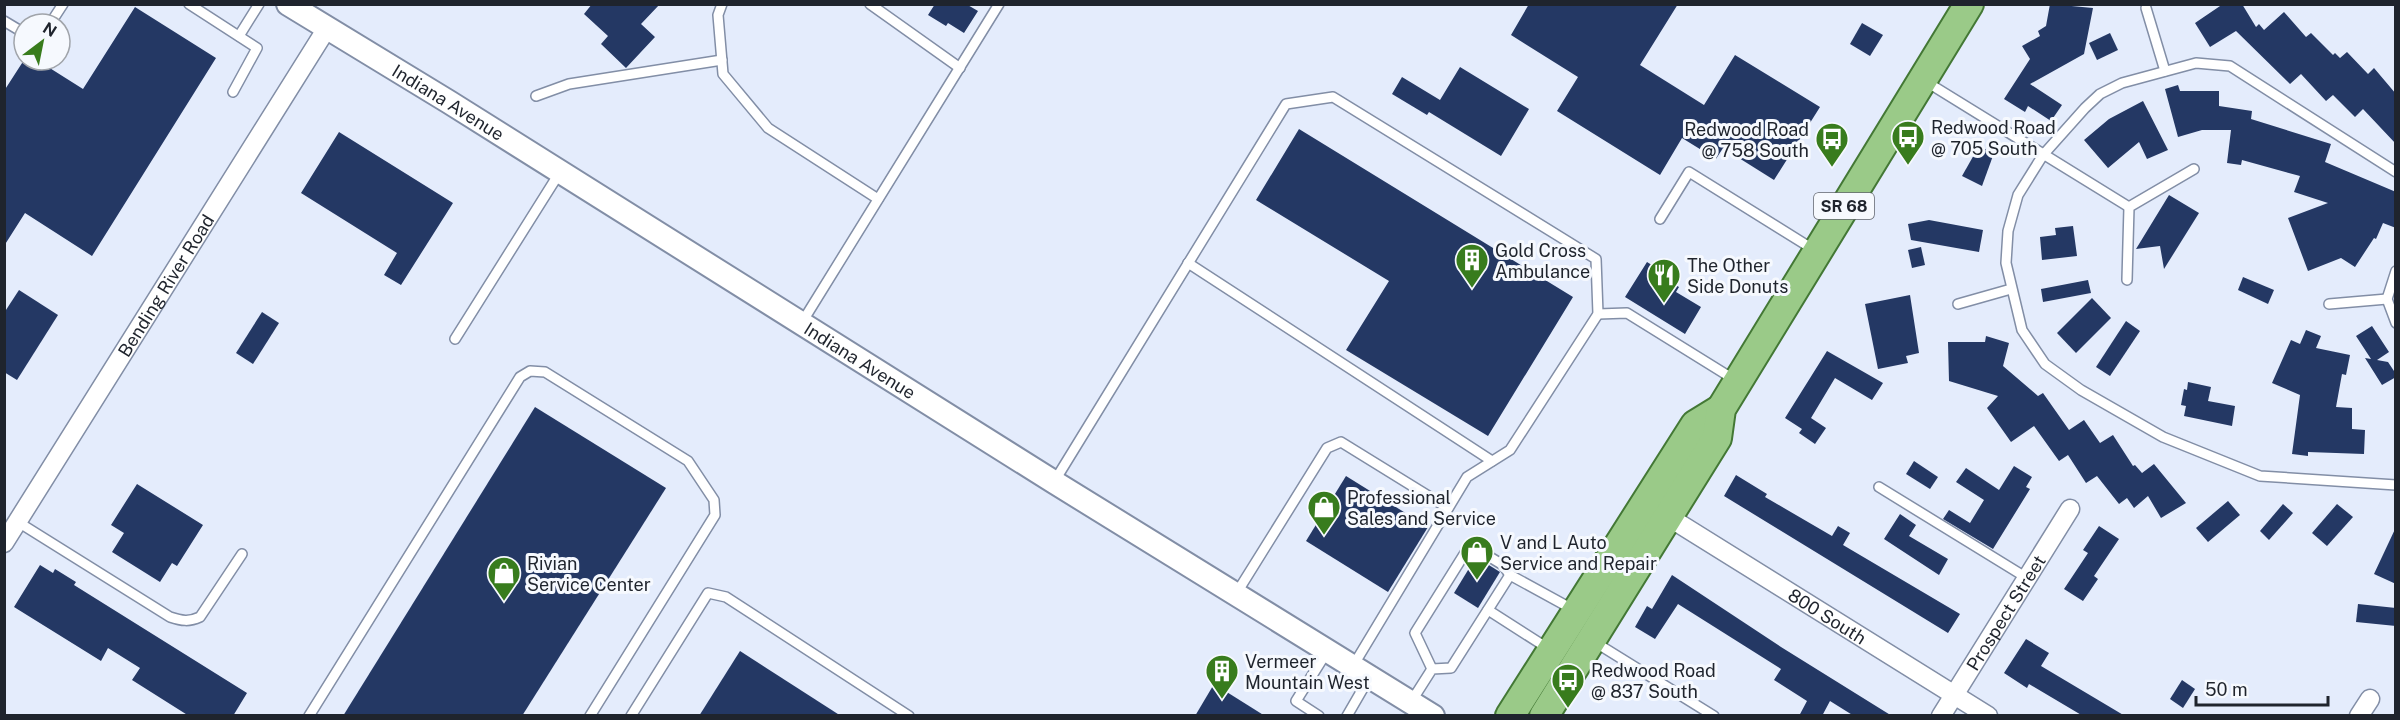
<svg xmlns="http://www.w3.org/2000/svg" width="2400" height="720" font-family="'Public Sans',sans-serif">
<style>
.building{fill:#243864}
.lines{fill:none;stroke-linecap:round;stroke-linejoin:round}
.service-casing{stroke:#828ea6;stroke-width:12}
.minor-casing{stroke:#828ea6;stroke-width:21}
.tertiary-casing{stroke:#828ea6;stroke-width:26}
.primary-casing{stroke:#437835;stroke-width:32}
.service{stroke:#fff;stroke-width:9}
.minor{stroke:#fff;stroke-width:18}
.tertiary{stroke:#fff;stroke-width:22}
.primary{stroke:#9aca88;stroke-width:28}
.labels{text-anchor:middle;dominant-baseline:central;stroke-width:6;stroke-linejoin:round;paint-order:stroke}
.shield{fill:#f6f9fe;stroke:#60646c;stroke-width:1.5}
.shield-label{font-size:16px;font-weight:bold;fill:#1f242d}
.street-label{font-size:18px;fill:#1f242d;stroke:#f6f9fe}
.poi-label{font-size:18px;fill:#1f242d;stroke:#f6f9fe;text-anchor:start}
</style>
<rect width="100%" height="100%" fill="#e4ecfc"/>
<g class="building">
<polygon points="592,4 660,4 641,24 655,37 626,68 601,44 608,36 584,14"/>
<polygon points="935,4 966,4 978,11 964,33 948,23 946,26 928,15"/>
<polygon points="1529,4 1678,4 1640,65 1704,105 1735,55 1820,107 1774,180 1723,148 1716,159 1682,138 1660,175 1557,111 1578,77 1511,35"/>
<polygon points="2050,4 2093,8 2084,54 2030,84 2062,105 2051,121 2028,106 2025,112 2004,99 2030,59 2022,46 2040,36 2038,31 2046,26"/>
<polygon points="2223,4 2242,4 2256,27 2259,24 2264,30 2284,12 2306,37 2311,33 2333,55 2335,53 2340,58 2347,52 2368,74 2374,68 2396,94 2396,144 2363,109 2355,117 2333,95 2326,101 2301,74 2290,84 2236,31 2210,47 2195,23"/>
<polygon points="135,7 216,58 92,256 25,213 4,246 4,91 24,60 37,60 83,89"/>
<polygon points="1862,23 1883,35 1870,56 1850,44"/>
<polygon points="2110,33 2118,50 2097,60 2089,43"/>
<polygon points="1460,67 1529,109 1501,156 1429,112 1427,115 1392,94 1402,77 1440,100"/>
<polygon points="2178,85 2180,91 2219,91 2219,106 2252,111 2251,119 2331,144 2325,162 2396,192 2396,228 2383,223 2376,239 2374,238 2355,267 2341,258 2308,271 2288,218 2328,203 2294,192 2300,176 2242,160 2241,165 2227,163 2231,130 2202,130 2178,137 2165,89"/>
<polygon points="2143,101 2168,150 2147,159 2139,142 2108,168 2084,140 2109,119"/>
<polygon points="1299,129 1573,297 1488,436 1346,350 1389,281 1256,200"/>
<polygon points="339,132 453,203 401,285 384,275 397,253 301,193"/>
<polygon points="1979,146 1994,153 1982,186 1962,176"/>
<polygon points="2169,195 2199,213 2164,269 2160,246 2136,249"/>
<polygon points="1929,220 1983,230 1979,252 1911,240 1908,224"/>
<polygon points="2073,226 2077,256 2042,260 2040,237 2056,235 2055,228"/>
<polygon points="1921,247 1925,265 1912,268 1908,250"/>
<polygon points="1647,262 1676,280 1674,284 1679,287 1676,292 1701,307 1685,334 1625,297"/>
<polygon points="2243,277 2274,290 2268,304 2238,290"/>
<polygon points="2088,280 2091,293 2043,302 2041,289"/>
<polygon points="19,290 58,315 17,380 4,372 4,313"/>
<polygon points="1910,295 1919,353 1906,356 1908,363 1878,369 1865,304"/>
<polygon points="2092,298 2111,318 2076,353 2057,333"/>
<polygon points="262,312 279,323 253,364 236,353"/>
<polygon points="2126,321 2140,331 2110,376 2096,367"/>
<polygon points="2372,326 2389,352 2377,360 2388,362 2396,374 2396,377 2382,385 2365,358 2371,359 2356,336"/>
<polygon points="2306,330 2321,336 2316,348 2350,355 2346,375 2342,374 2336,407 2352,408 2352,429 2365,430 2364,454 2308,452 2308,456 2292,454 2300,395 2272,383 2291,340 2300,344"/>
<polygon points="1986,336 2009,343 2003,366 2038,396 2043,393 2069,430 2084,420 2100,443 2113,435 2133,466 2135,465 2142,473 2154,464 2186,503 2161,518 2148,496 2134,508 2127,498 2119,504 2097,476 2086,483 2068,455 2059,461 2034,426 2011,442 1987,408 1998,396 1949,381 1948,342 1985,342"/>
<polygon points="1827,351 1883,383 1872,400 1835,378 1811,418 1826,428 1815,444 1799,433 1802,429 1785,418"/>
<polygon points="2188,382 2211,387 2208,401 2235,406 2232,426 2184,416 2186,406 2181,405 2184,389 2187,390"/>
<polygon points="535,407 666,488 522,716 343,716"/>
<polygon points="1914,461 1938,477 1930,489 1906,474"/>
<polygon points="2014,466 2032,477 2026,487 2030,489 1993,549 1943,519 1949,510 1970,523 1984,500 1956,482 1966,468 1999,490"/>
<polygon points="1736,475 1767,494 1765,497 1832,536 1838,526 1850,533 1843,545 1960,614 1948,633 1724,496"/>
<polygon points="1346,476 1428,527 1388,592 1306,541"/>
<polygon points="137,484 203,525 177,566 172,563 160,582 112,552 124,533 111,525"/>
<polygon points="2228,501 2240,515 2208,542 2196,528"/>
<polygon points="2283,504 2293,513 2269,540 2260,531"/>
<polygon points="2337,504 2353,517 2327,546 2312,533"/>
<polygon points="1900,514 1916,525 1909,536 1948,559 1939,575 1884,539"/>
<polygon points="2099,526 2119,539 2094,576 2098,579 2083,601 2064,589 2088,553 2083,550"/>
<polygon points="2396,527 2396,584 2374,574"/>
<polygon points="1476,557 1500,572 1478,608 1454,593"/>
<polygon points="40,565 53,573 55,569 76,582 74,585 247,693 233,716 189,716 132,680 140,668 108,648 101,661 14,607"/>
<polygon points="1672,575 1781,647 1892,716 1854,716 1830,701 1822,716 1799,716 1807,701 1774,680 1781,669 1678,604 1655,639 1635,627 1647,606 1652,609"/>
<polygon points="2358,604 2396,608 2396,626 2356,622"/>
<polygon points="2026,639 2049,653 2041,666 2125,716 2083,716 2029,684 2027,688 2004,673"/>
<polygon points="740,651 841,716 699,716"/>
<polygon points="2182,680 2195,689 2183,708 2170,699"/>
<polygon points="1214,684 1265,716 1195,716"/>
</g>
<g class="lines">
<g class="service-casing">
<g id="service">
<polyline points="189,4 257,48 233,92"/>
<polyline points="722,4 718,15 723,74 768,128 878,199"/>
<polyline points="870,4 960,68"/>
<polyline points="2146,8 2165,71"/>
<polyline points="4,21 24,33"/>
<polyline points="50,24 63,4"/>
<polyline points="239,36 259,4"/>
<polyline points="1925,81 2129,207"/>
<polyline points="536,96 569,84 722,60"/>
<polyline points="2396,172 2230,66 2196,63 2122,83 2100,94 2085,108 2043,155 2018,195 2008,231 2006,263 2022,330 2045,364 2081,390 2163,437 2260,476 2396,485"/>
<polyline points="1660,219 1689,172 1816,251"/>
<polyline points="1188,263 1492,461"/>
<polyline points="2396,271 2387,299 2396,323"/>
<polyline points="2127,280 2129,207 2194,169"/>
<polyline points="1958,304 2011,289"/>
<polyline points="2329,304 2387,299"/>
<polyline points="1598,314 1627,313 1735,380"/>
<polyline points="801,324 999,4"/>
<polyline points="455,339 560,172"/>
<polyline points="1054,482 1286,104 1333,97 1596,259 1598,314 1510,450 1467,477 1353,666"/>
<polyline points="1879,487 2027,578"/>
<path d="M18,522L170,617C182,621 189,622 200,617L242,554"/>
<polyline points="1236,594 1327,448 1341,442 1448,508"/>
<polyline points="1488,610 1549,649"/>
<polyline points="1593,641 1714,716"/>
<polyline points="1432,669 1415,633 1470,545 1503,565 1510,575"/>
<polyline points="1411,702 1432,669 1451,668 1510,575 1574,610"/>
<polyline points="309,716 520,377 530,371 545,372 688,461 714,500 715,515 590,716"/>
<polyline points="631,716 708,593 726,597 909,716"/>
<polyline points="1319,716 1296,701 1328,650"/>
<polyline points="1347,716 1369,678"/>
</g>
</g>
<g class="minor-casing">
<g id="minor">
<path id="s1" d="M1667,516L1988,716"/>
<path id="s2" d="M4,543L327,28"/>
<path id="s3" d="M1941,716L2070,509"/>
<polyline points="2359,716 2370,699"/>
</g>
</g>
<g class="tertiary-casing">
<g id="tertiary">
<path id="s4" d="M288,4L449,102L1054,482L1433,716"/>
</g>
</g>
<g class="primary-casing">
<g id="primary">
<polyline points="1510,716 1695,425 1721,409"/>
<polyline points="1544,716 1717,438 1721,409 1969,4"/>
</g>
</g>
<use href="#service" class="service"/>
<use href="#minor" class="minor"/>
<use href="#tertiary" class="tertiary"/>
<use href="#primary" class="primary"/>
</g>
<defs>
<g id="bus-pin" transform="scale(1.725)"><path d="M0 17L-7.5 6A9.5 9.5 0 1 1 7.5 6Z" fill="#387c1d" stroke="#f6f9fe"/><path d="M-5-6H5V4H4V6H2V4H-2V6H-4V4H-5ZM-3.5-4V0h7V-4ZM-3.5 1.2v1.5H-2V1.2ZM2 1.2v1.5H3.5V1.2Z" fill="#fff"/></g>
<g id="building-pin" transform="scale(1.725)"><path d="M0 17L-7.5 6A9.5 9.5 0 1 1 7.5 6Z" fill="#387c1d" stroke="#f6f9fe"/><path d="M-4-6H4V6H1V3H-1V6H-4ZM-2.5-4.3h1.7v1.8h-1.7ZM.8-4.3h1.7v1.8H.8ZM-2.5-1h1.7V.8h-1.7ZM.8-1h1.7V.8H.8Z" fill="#fff"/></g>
<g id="restaurant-pin" transform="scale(1.725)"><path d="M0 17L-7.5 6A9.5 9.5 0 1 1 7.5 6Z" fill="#387c1d" stroke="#f6f9fe"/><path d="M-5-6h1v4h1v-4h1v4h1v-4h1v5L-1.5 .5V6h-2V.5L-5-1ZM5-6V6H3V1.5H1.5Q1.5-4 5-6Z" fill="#fff"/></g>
<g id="shop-pin" transform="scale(1.725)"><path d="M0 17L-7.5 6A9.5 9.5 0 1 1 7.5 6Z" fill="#387c1d" stroke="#f6f9fe"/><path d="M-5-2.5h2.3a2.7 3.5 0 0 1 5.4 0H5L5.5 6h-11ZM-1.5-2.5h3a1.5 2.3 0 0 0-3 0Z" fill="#fff"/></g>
</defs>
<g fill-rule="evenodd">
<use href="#bus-pin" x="1908" y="137"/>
<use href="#bus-pin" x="1832" y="139"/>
<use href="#building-pin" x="1472" y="260"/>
<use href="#restaurant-pin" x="1664" y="275"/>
<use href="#shop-pin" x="1324" y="507"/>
<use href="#shop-pin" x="1477" y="552"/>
<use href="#shop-pin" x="504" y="573"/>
<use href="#building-pin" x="1222" y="671"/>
<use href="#bus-pin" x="1568" y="680"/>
</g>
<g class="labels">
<rect class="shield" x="1814" y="193" width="60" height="26" rx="4.5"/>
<g class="shield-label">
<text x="1844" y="206">SR 68</text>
</g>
<g class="street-label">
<text stroke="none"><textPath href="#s4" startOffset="188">Indiana Avenue</textPath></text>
<text stroke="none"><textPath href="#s2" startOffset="304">Bending River Road</textPath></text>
<text stroke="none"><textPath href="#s4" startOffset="674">Indiana Avenue</textPath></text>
<text stroke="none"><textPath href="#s3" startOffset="122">Prospect Street</textPath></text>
<text stroke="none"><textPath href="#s1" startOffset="189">800 South</textPath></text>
</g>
<g class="poi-label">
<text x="1931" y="127">Redwood Road<tspan x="1931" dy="21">@ 705 South</tspan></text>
<text x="1809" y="129" text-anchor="end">Redwood Road<tspan x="1809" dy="21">@ 758 South</tspan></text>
<text x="1495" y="250">Gold Cross<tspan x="1495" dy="21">Ambulance</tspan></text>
<text x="1687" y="265">The Other<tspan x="1687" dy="21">Side Donuts</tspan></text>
<text x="1347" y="497">Professional<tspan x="1347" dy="21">Sales and Service</tspan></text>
<text x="1500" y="542">V and L Auto<tspan x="1500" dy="21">Service and Repair</tspan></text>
<text x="527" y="563">Rivian<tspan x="527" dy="21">Service Center</tspan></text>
<text x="1245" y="661">Vermeer<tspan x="1245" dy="21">Mountain West</tspan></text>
<text x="1591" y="670">Redwood Road<tspan x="1591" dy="21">@ 837 South</tspan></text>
</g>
</g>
<rect width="2400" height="720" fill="none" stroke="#1f242d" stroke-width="12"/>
<g transform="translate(42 42) rotate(32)"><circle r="28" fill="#f6f9fe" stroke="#a0a4aa" stroke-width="1.5"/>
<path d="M0-4.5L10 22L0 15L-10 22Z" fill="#387c1d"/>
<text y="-9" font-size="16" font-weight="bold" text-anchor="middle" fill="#1f242d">N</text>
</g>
<path d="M2196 696v9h132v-9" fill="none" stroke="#1f242d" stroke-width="3"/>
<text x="2205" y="696" font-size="18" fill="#1f242d" stroke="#f6f9fe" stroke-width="4.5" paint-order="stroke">50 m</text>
</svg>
